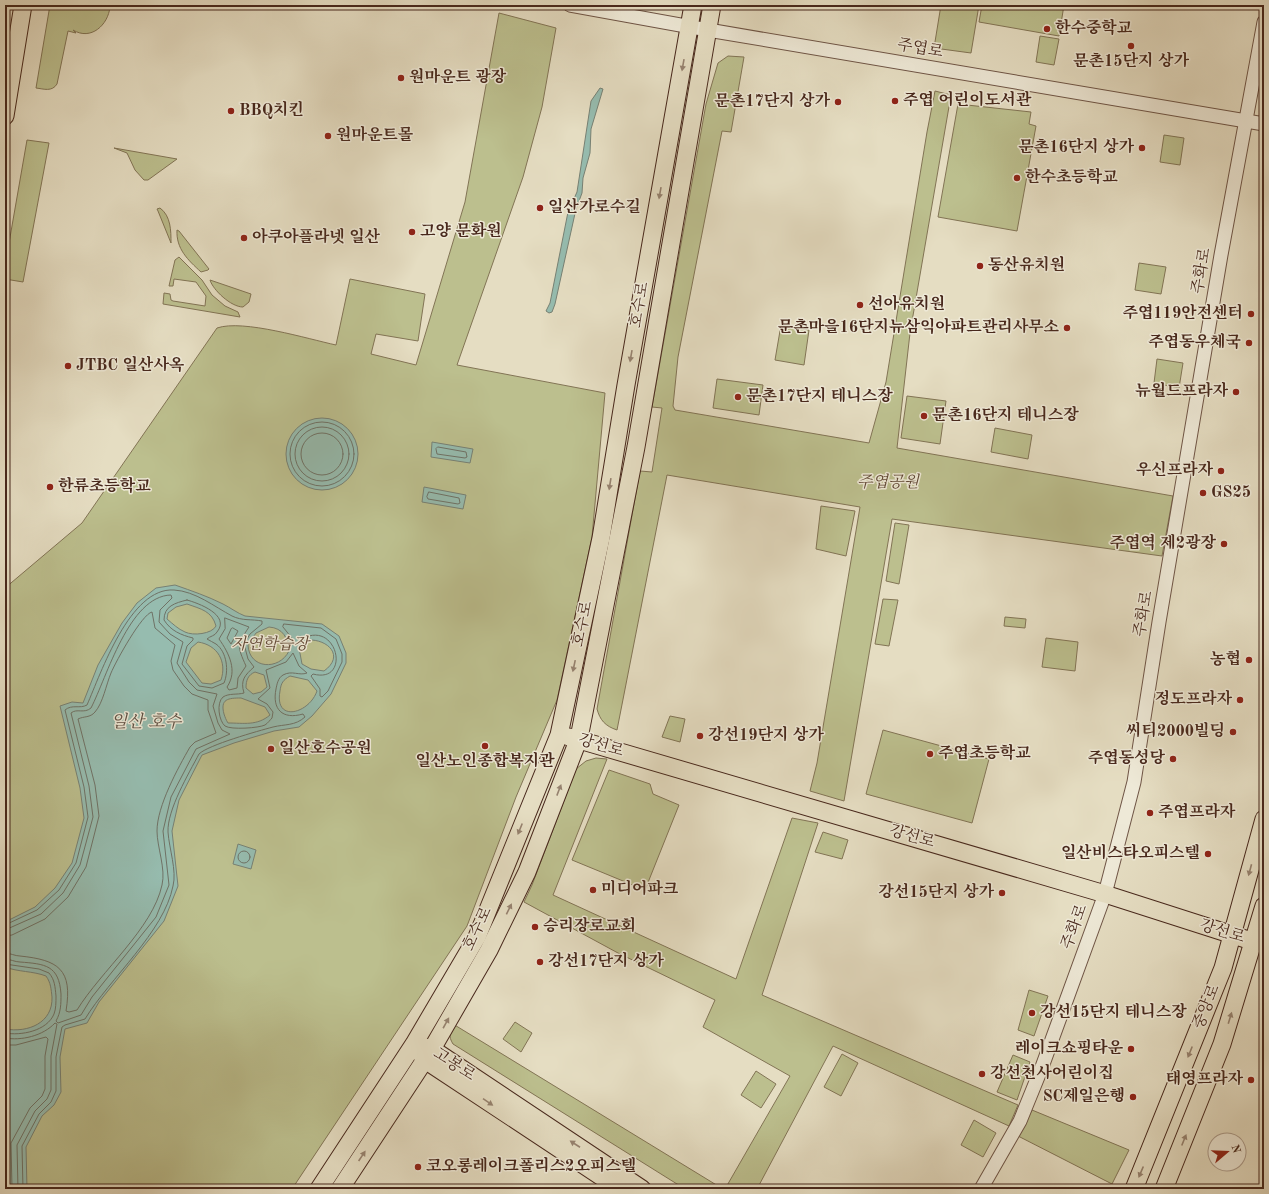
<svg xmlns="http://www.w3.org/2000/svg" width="1269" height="1194" font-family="'Old Standard TT','Noto Serif KR',serif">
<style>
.green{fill:#bcbf8e;stroke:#827455}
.water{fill:#96bcaf;stroke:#778174;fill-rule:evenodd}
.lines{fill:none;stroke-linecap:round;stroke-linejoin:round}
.shore{stroke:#6f7266;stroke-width:1}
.minor-casing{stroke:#6f5546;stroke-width:15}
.major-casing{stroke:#48281c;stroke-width:19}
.minor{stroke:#eee9d7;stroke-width:13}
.major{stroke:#e5ddc2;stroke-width:17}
.oneway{fill:#96826f}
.poi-dot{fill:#8f2418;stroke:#eee9d7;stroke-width:1.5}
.labels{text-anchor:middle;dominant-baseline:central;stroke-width:3;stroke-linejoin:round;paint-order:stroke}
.poi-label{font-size:16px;font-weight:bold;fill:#48281c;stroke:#eee9d7;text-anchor:start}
.street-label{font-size:16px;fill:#48281c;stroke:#eee9d7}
.park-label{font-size:16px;font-style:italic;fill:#5f4633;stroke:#eee9d7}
.water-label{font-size:17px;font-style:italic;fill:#5c4d41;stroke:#eee9d7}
</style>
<rect width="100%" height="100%" fill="#e5ddc2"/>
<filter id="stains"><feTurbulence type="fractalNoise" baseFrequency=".005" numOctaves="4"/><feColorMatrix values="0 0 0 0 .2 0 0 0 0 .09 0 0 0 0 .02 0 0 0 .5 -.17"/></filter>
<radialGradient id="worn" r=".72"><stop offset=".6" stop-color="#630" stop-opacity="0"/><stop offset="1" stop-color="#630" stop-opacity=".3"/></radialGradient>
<g class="green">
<path d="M50,5H110V7C108,25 91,41 73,30L76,33L68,31L57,84C52,92 44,89 36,88Z"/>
<polygon points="941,5 979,5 971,53 934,48"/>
<polygon points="982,5 1064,5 1059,36 979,22"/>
<path d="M499,13L556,28L542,107L523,177L457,365L605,393L592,537L557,700L516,797L467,926L292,1189H5V588L82,523L217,328C243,319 308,339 336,345L350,279L425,294L418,341L376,334L371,354L416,365L465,202Z"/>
<polygon points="1040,36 1059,39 1054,65 1036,62"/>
<path d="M728,56L744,57L731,132L722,131L678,357L673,406L675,410L869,443L886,382L927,132L935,91L951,95L910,333L897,448L1173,496L1162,556L892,519L844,801L810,791L817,763L860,507L667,475L617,730C605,726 600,720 597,709L640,471L652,472L662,408L652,407L706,104L718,63Z"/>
<polygon points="958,104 1031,112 1029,124 1036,126 1017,231 938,217"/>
<polygon points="1164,135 1184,138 1180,165 1160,162"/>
<polygon points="27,140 49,143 23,282 5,279 5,266"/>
<polygon points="114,148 177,159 148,180 144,180 135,170 127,153"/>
<path d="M160,208C171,216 171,231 171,243L158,211L157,209Z"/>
<path d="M177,230L179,231L209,269L208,270L201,272C188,260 176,249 177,230Z"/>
<polygon points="179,257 202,280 212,295 225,306 238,312 240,317 163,304 164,293 170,294 171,300 173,301 205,306 206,296 196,282 174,279 173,286 169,286 175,260"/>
<polygon points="1139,263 1166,267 1161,294 1135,290"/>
<path d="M210,280L251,294L249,302L243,307C231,307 213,290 210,280Z"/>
<polygon points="781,325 809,330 804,365 775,360"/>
<polygon points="1157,359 1183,363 1179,388 1154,383"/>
<polygon points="717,379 763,385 759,415 713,408"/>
<polygon points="907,396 946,401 940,444 901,438"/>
<polygon points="995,428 1032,435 1028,459 991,452"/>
<polygon points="821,506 855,511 846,556 816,549"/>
<polygon points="895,523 909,525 899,584 886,581"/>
<polygon points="883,599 898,600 889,646 875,644"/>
<polygon points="1005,617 1026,619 1025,628 1004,626"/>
<polygon points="1046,638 1078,642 1075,671 1042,667"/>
<polygon points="670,716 685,719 680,742 662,737"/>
<polygon points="883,730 989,759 972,823 866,794"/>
<polygon points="596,758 607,759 553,895 736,979 792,818 818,823 762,995 1018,1105 1009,1126 833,1046 757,1189 725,1189 790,1076 703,1027 715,1000 618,953 524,902 532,885 576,769 586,761"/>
<polygon points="609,770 650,784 653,794 679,805 645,890 572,860"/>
<polygon points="823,832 848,840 842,859 815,852"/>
<polygon points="1029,990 1048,996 1034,1036 1018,1030"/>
<polygon points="515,1022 532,1033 521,1052 503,1039"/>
<path d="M453,1024L723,1189H685L453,1044C448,1036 450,1032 453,1024Z"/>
<polygon points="842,1054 858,1063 841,1096 824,1087"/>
<polygon points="1013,1055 1030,1062 1017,1100 997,1092"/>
<polygon points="756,1071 776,1084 761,1108 741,1095"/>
<polygon points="1032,1110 1129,1150 1112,1184 1018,1136"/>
<polygon points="974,1120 996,1133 983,1157 961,1145"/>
</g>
<g class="water">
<polygon points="600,88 603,89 591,129 590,153 583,178 582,193 576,209 555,304 552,312 549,313 546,311 550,303 568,212 577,192 591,101"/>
<circle cx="322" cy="454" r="36"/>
<polygon points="432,442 473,449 470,463 431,457"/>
<polygon points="424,487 466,495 463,509 422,502"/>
<path d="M175,585C192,591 207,596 223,604C231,608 237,613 245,616L322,624L339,636L346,653V663L331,694L312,716L299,727L274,731L234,743L202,755L179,800L172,831L178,886L164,921L99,1002L87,1023L65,1029L60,1057L61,1092L54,1105L42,1116L26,1147L27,1189H5V1029C28,1033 53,1023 52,997C51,989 51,983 46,976C33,971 18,972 5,967V922L35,907L55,888L72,863L84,818L80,788L60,706L72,702L83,703L98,665L122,623L137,603L156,588ZM187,604C201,609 212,611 216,626C212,634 193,636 185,632C178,629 173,624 167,619L168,613L176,607ZM269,627C283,628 288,638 289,651C279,671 249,669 248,645L256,633ZM308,640C328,639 345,656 324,671L311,669L302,664L299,648ZM198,642C218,645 227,662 221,680L211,684L202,683L186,662L191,648ZM255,672L264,675L267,687L261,692L253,694L246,688C246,680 248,675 255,672ZM290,676L308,680L317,691C309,714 274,723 280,691C281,683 283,680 290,676ZM241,698L265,707L270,715C257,726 244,723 228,723C226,720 225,717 224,714C220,699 228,698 241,698Z"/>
<polygon points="238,844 256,850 251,869 233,864"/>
</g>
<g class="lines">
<g class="shore">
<circle cx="322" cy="454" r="32"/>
<circle cx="322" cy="454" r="27"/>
<circle cx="322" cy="454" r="21"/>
<polygon points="438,447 466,452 467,457 465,458 437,454 436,449"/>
<polygon points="429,492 459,498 460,503 458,504 428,499 427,497"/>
<path d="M187,600C198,603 231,615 217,632C215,636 210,636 207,639C210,641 213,642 216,644C227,652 229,671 224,683L212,688L199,686L182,664L187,646L193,640V638C181,635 171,631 164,620C164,606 175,603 187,600Z"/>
<path d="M225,618L249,627C237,645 237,646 246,666L238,678L237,688L229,690L227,687C238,671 229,653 219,639L225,629Z"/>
<path d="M284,624L321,628L336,639L342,654V662L328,691L322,697L320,696V689L311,676L313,674C350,684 339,624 306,637C301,639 298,644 294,645L291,637L283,627Z"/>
<polygon points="233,628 238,631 231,644 227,638 231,629"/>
<circle cx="244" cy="857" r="6"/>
<path d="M5,925L37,910L59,890L76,863L88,817L84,787L65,710C72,704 80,709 87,705C101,673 130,587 174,590C195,591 215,607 232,616C242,621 252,619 262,621V624L250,634L244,644L248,659L254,667C245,675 240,680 244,693C237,695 229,693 223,697C216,703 219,721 225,726C231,730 259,728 265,725C268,723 270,720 272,718L273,712L267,704L258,699L270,688L266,670L286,662L293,653L299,666L307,673C299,676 292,670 283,675C278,678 277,684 276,689C272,709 282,720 303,714L305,717C295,726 285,724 273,727C258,731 208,745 199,754C189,773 167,810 168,832C169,848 177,871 173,886C164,932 110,978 85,1019L65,1025L62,1027L56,1057V1091L51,1102L39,1114L22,1146L23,1189"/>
<path d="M5,930L41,914L63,893L80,865L93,817L89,786L71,713C77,708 84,714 91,708C107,677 129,596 171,595L172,598L160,610L159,622L170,634L183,642L177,663L189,682L197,690L217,694L213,706L218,723L222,730L230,734L196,749L171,797L163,831L169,885L156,917L92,997L81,1015L58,1023L56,1021C61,1012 61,1004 61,994C59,965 45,964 20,962C15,962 10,959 5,959"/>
<path d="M5,936L12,935L45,919L68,897L86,867L99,816L95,785L78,719C84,716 90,718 95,712C103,703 106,685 111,673C116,661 142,614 152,612L155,628L175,645L171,661L173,670L184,686L192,694L208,700V710L216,733L195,742L190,747C178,768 157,806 157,831C157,847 166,869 162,885C153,928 101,971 77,1010L69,1012L66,1011C73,969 58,960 20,956C15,956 10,953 5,953"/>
<path d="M5,964L39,969L49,973C55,980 55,987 56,996C56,1002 56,1009 54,1014C47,1031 21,1036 5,1033"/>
<path d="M5,1038C21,1041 43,1036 55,1023L57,1024L51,1056V1090L47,1099L35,1111L17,1145L18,1189"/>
<polyline points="5,1045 16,1045 46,1037 48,1039 45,1056 45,1089 42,1096 30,1108 11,1143 12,1189"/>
</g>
<g class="minor-casing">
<g id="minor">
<polyline points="570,5 708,30 1264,124"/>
<polyline points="981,1189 1020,1121 1042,1067 1105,894 1134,782 1159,622 1221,255 1264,22"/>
</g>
</g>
<g class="major-casing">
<g id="major">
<polyline points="5,116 23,5"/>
<polyline points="569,737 1105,894 1264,945"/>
<polyline points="421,1046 432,1049 642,1189"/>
<polyline points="419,1051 425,1060 620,1189"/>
<polyline points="319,1189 414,1044 477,937 559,735 601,538 626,385 693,5"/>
<polyline points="340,1189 432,1049 489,950 527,872 579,738 636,447 712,5"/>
<polyline points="1134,1189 1223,968 1264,819"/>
<polyline points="1164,1189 1222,1044 1264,906"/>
</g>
</g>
<use href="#minor" class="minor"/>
<use href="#major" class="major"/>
</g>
<defs><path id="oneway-solid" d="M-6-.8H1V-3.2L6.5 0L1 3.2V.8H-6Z"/></defs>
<g class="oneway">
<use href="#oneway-solid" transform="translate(683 65) rotate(100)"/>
<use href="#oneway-solid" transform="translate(660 193) rotate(100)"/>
<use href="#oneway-solid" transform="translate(631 356) rotate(100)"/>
<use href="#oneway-solid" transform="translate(610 484) rotate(99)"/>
<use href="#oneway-solid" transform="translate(574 666) rotate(102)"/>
<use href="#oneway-solid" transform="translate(559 790) rotate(-69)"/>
<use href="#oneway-solid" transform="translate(520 829) rotate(112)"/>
<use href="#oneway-solid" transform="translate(1250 870) rotate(105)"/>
<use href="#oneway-solid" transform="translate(509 909) rotate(-64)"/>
<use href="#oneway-solid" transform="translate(1230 1018) rotate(-73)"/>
<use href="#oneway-solid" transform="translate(446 1023) rotate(-61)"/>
<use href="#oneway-solid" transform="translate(1190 1052) rotate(112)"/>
<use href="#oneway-solid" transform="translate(488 1102) rotate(34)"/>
<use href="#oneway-solid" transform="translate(1184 1140) rotate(-68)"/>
<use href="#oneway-solid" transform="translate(575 1144) rotate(-147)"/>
<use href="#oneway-solid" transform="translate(362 1156) rotate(-56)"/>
<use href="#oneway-solid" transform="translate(1141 1172) rotate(113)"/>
</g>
<g class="poi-dot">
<circle cx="1047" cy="29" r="4"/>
<circle cx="1131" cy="46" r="4"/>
<circle cx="401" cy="78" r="4"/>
<circle cx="895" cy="101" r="4"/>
<circle cx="838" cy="102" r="4"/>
<circle cx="231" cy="111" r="4"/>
<circle cx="328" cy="136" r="4"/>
<circle cx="1142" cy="148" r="4"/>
<circle cx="1017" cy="178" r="4"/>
<circle cx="540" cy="208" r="4"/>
<circle cx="412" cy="232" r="4"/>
<circle cx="244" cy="238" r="4"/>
<circle cx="980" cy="266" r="4"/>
<circle cx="860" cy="305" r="4"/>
<circle cx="1251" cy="314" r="4"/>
<circle cx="1067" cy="328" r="4"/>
<circle cx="1249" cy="343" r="4"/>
<circle cx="68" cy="366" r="4"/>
<circle cx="1236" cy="392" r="4"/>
<circle cx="738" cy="397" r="4"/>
<circle cx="924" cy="416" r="4"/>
<circle cx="1221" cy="471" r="4"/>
<circle cx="50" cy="487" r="4"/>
<circle cx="1203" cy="493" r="4"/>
<circle cx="1224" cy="544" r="4"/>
<circle cx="1249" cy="660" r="4"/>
<circle cx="1240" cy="700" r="4"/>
<circle cx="1233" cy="732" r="4"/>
<circle cx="700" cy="736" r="4"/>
<circle cx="485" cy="746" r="4"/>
<circle cx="271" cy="749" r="4"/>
<circle cx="930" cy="754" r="4"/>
<circle cx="1173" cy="759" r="4"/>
<circle cx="1150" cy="813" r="4"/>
<circle cx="1208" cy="854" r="4"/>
<circle cx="593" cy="890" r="4"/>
<circle cx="1002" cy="893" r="4"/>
<circle cx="535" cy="927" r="4"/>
<circle cx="540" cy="962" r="4"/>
<circle cx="1032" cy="1013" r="4"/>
<circle cx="1131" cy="1049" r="4"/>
<circle cx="982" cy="1074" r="4"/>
<circle cx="1251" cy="1080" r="4"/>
<circle cx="1133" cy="1097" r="4"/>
<circle cx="418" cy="1167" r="4"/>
</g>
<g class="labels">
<g class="poi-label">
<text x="1055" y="29">한수중학교</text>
<text x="1131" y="62" text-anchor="middle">문촌15단지 상가</text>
<text x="409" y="78">원마운트 광장</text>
<text x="903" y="101">주엽 어린이도서관</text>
<text x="830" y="102" text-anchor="end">문촌17단지 상가</text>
<text x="239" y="111">BBQ치킨</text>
<text x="336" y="136">원마운트몰</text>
<text x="1134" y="148" text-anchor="end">문촌16단지 상가</text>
<text x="1025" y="178">한수초등학교</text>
<text x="548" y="208">일산가로수길</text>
<text x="420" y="232">고양 문화원</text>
<text x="252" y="238">아쿠아플라넷 일산</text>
<text x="988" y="266">동산유치원</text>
<text x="868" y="305">선아유치원</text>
<text x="1243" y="314" text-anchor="end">주엽119안전센터</text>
<text x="1059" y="328" text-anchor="end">문촌마을16단지뉴삼익아파트관리사무소</text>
<text x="1241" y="343" text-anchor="end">주엽동우체국</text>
<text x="76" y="366">JTBC 일산사옥</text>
<text x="1228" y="392" text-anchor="end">뉴월드프라자</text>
<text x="746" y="397">문촌17단지 테니스장</text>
<text x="932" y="416">문촌16단지 테니스장</text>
<text x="1213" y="471" text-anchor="end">우신프라자</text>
<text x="58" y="487">한류초등학교</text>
<text x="1211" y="493">GS25</text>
<text x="1216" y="544" text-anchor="end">주엽역 제2광장</text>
<text x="1241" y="660" text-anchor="end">농협</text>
<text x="1232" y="700" text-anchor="end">정도프라자</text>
<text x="1225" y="732" text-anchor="end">씨티2000빌딩</text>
<text x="708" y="736">강선19단지 상가</text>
<text x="279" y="749">일산호수공원</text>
<text x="938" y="754">주엽초등학교</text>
<text x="1165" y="759" text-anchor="end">주엽동성당</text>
<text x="485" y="762" text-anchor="middle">일산노인종합복지관</text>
<text x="1158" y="813">주엽프라자</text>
<text x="1200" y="854" text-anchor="end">일산비스타오피스텔</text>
<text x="601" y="890">미디어파크</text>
<text x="994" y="893" text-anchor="end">강선15단지 상가</text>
<text x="543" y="927">승리장로교회</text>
<text x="548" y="962">강선17단지 상가</text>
<text x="1040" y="1013">강선15단지 테니스장</text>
<text x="1123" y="1049" text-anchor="end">레이크쇼핑타운</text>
<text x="990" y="1074">강선천사어린이집</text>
<text x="1243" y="1080" text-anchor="end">태영프라자</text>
<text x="1125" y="1097" text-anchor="end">SC제일은행</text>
<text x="426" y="1167">코오롱레이크폴리스2오피스텔</text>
</g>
<g class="street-label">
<text transform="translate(920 49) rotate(10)">주엽로</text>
<text transform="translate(1202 271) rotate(-80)">주화로</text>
<text transform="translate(640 305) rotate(-80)">호수로</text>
<text transform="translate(1144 614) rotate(-80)">주화로</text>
<text transform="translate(583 624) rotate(-78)">호수로</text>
<text transform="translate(601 746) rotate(16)">강선로</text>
<text transform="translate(912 837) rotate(16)">강선로</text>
<text transform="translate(1075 927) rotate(-70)">주화로</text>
<text transform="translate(478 929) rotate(-65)">호수로</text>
<text transform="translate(1222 932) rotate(17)">강선로</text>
<text transform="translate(1207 1007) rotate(-68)">중앙로</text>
<text transform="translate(454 1065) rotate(33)">고봉로</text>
</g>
<g class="park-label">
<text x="888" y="483">주엽공원</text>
<text x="270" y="645">자연학습장</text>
</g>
<g class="water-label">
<text x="146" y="722">일산 호수</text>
</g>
</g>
<rect width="1269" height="1194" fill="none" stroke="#e5ddc2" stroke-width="20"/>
<rect x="6" y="6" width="1257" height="1182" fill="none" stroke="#48281c" stroke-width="2"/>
<rect x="10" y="10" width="1249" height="1174" fill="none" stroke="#48281c"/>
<g transform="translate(1227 1152) rotate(71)"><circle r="19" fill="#eee9d7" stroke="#ac9c8c"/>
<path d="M0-3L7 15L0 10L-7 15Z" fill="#8f2418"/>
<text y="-6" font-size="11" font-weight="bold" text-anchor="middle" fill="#48281c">N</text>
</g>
<rect width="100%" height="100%" filter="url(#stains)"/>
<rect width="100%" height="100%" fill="url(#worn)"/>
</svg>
